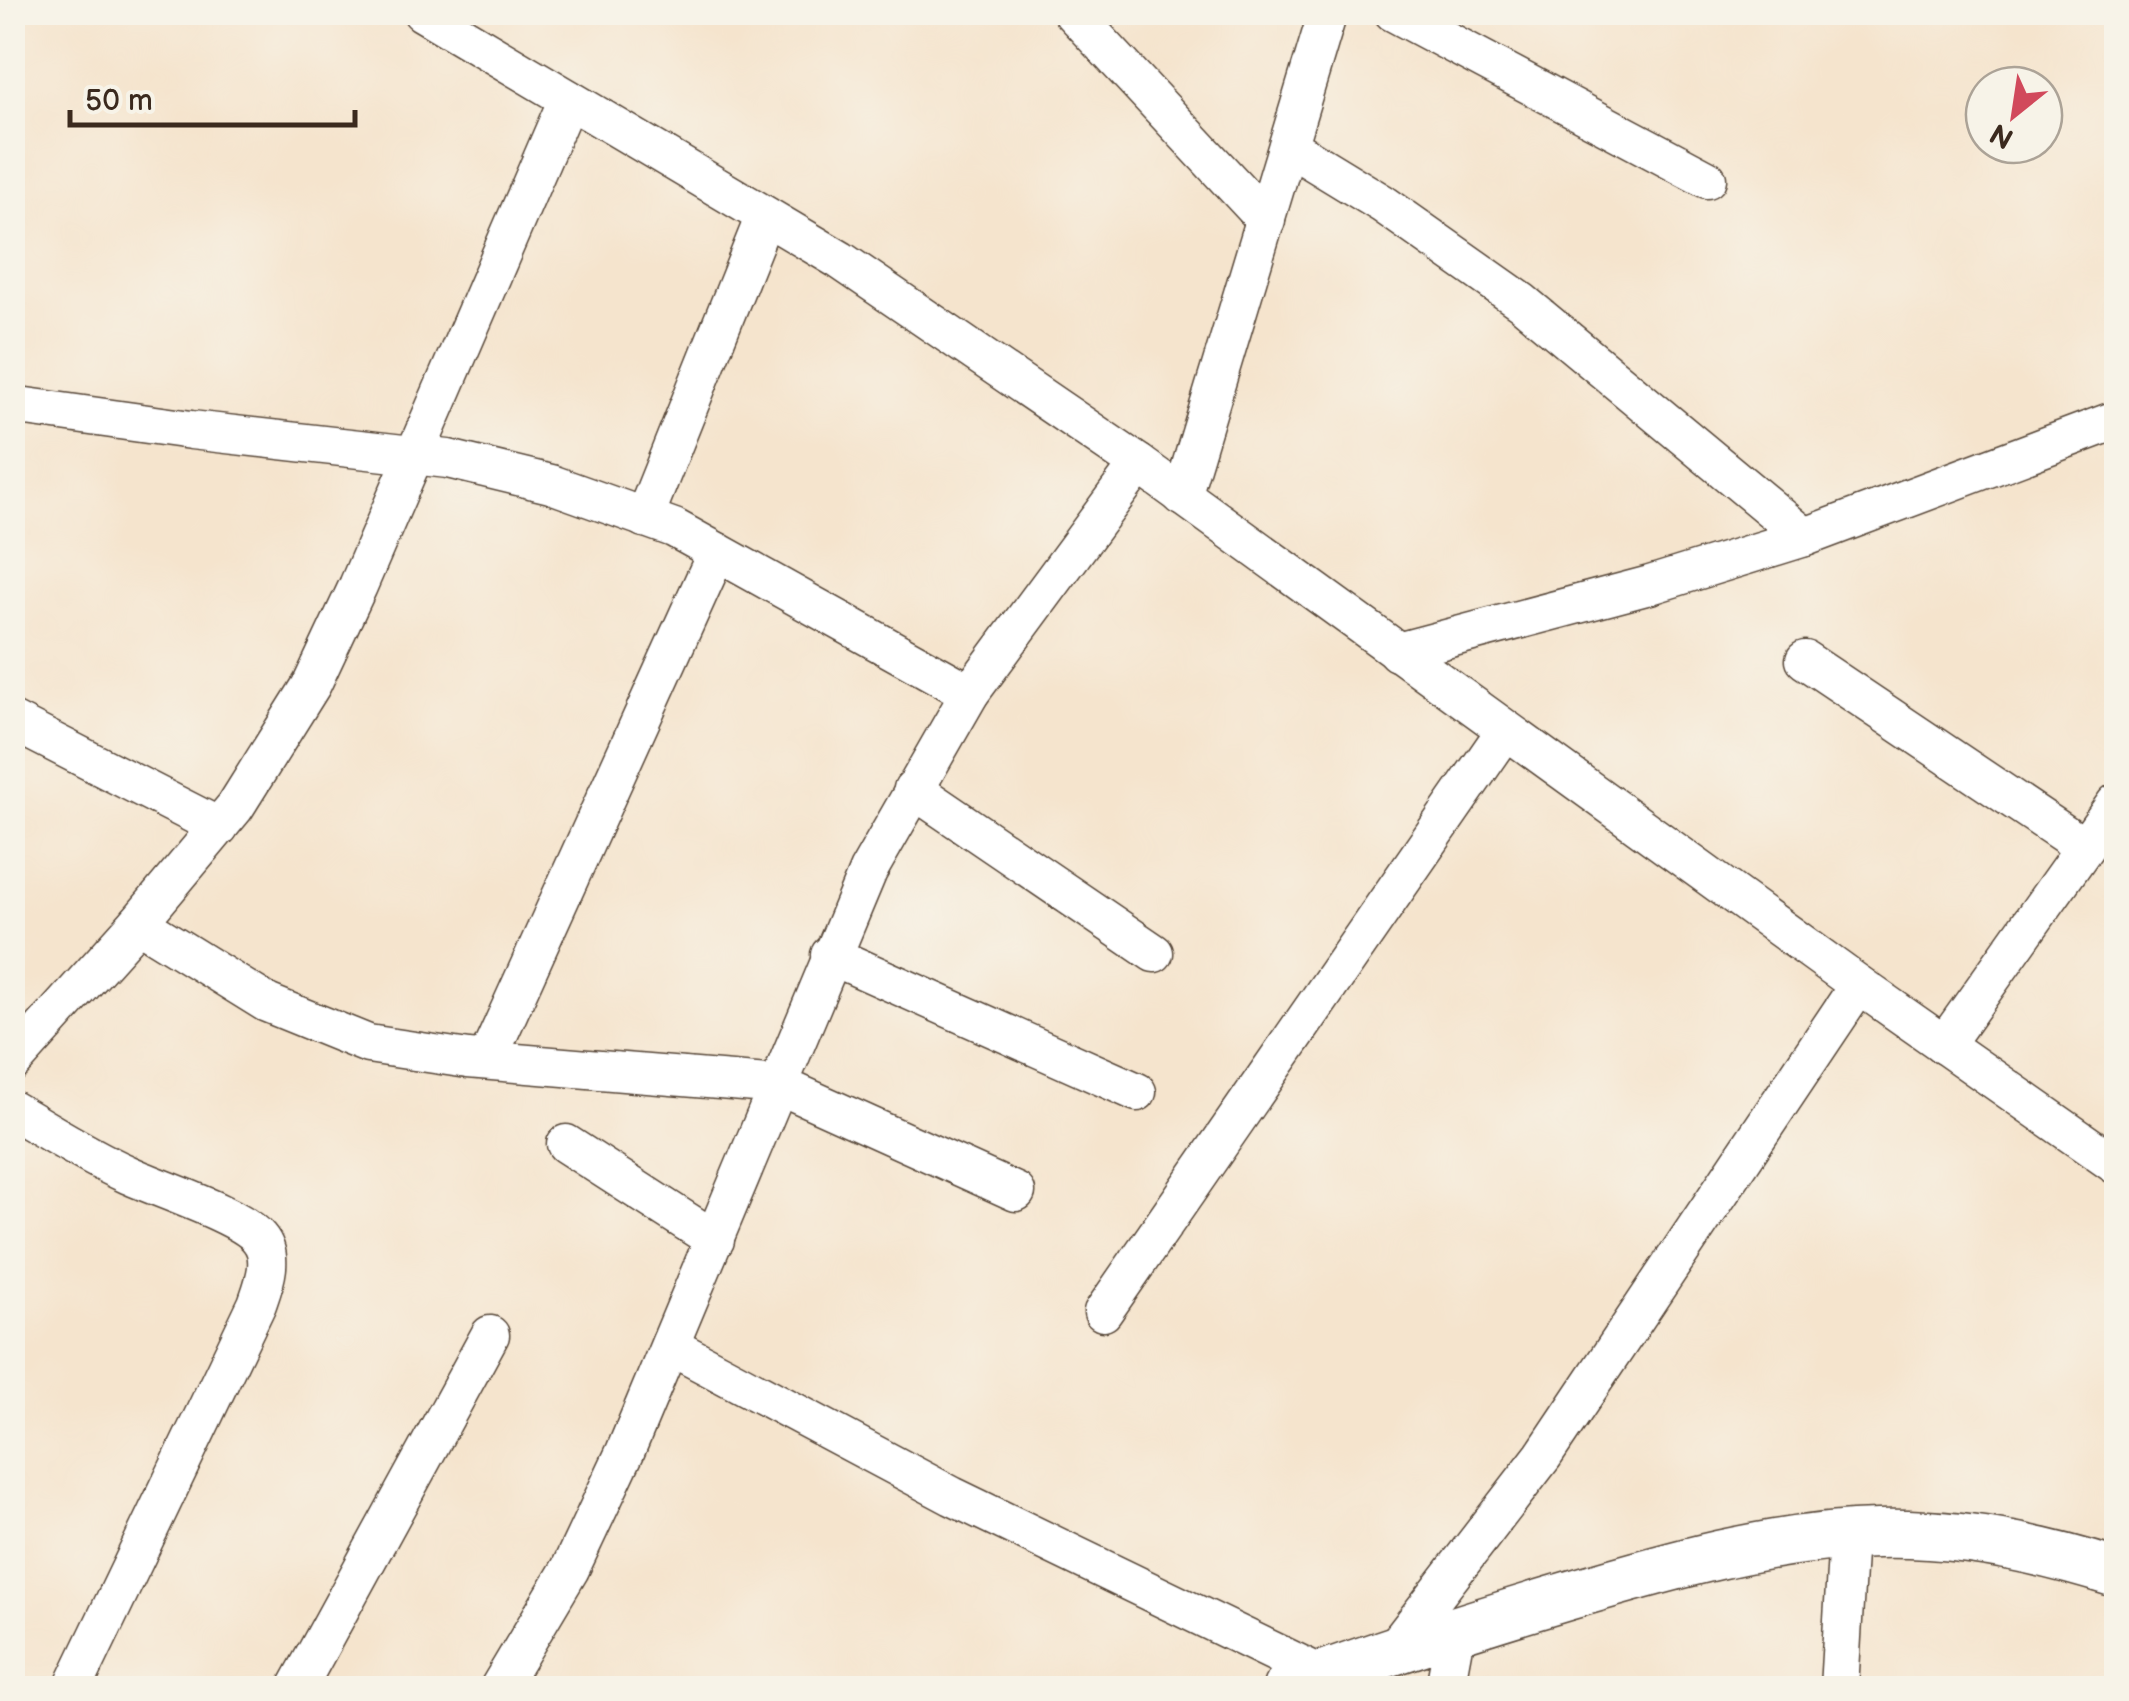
<svg xmlns="http://www.w3.org/2000/svg" width="2129" height="1701" font-family="'Balsamiq Sans',sans-serif">
<style>
.lines{fill:none;stroke-linecap:round;stroke-linejoin:round}
.minor-casing{stroke:#574638;stroke-width:41}
.tertiary-casing{stroke:#574638;stroke-width:51}
.minor{stroke:#fff;stroke-width:38}
.tertiary{stroke:#fff;stroke-width:48}
</style>
<rect width="100%" height="100%" fill="#f7f3e8"/>
<filter id="ink" filterUnits="userSpaceOnUse"><feTurbulence type="fractalNoise" baseFrequency=".01" numOctaves="2"/><feDisplacementMap in="SourceGraphic" scale="20" xChannelSelector="R" yChannelSelector="G"/><feConvolveMatrix kernelMatrix="1 2 1 2 8 2 1 2 1" color-interpolation-filters="sRGB"/></filter>
<filter id="wash" filterUnits="userSpaceOnUse"><feTurbulence type="fractalNoise" baseFrequency=".0048" numOctaves="4" result="noise"/><feDisplacementMap in="SourceGraphic" scale="40" xChannelSelector="R" yChannelSelector="G"/><feGaussianBlur stdDeviation="2.25" result="paint"/><feColorMatrix in="noise" values="0 0 0 0 0 0 0 0 0 0 0 0 0 0 0 0 0 1.4 0 .05"/><feComposite in="paint" operator="in"/></filter>
<g filter="url(#wash)">
<rect width="100%" height="100%" fill="#f5e4cd"/>
</g>
<g filter="url(#ink)">
<g class="lines">
<g class="minor-casing">
<g id="minor">
<polyline points="422,12 840,260 1139,464 1859,985 2116,1165"/>
<polyline points="1072,12 1266,220"/>
<polyline points="1393,12 1707,179"/>
<polyline points="1288,146 1383,204 1522,302 1805,537"/>
<polyline points="12,405 191,430 448,459 551,484 674,528 970,693"/>
<polyline points="1182,496 1328,12"/>
<polyline points="644,518 765,216"/>
<polyline points="1397,652 1650,585 1805,537 2116,420"/>
<polyline points="1805,660 2084,847"/>
<polyline points="12,721 219,827"/>
<polyline points="913,789 1154,953"/>
<polyline points="138,923 267,1003 368,1044 468,1059 779,1085 1016,1192"/>
<polyline points="830,955 1137,1092"/>
<polyline points="1944,1045 2116,803"/>
<polyline points="487,1060 717,552"/>
<polyline points="12,1063 138,923 235,807 312,684 358,586 568,99"/>
<path d="M12,1110C50,1132 87,1156 127,1174C156,1188 241,1215 259,1238C275,1257 264,1284 257,1304L73,1688"/>
<polyline points="566,1144 715,1240"/>
<polyline points="1103,1312 1506,730"/>
<polyline points="670,1346 952,1496 1322,1675"/>
<polyline points="1395,1648 1543,1456 1859,985"/>
<polyline points="297,1688 490,1335"/>
<polyline points="499,1688 570,1569 625,1452 868,871 970,693 1139,464"/>
<polyline points="1445,1688 1456,1629"/>
<polyline points="1839,1688 1848,1536"/>
</g>
</g>
<g class="tertiary-casing">
<path id="tertiary" d="M1287,1688C1380,1654 1473,1624 1567,1596C1669,1566 1771,1536 1878,1534C1958,1532 2041,1549 2116,1573"/>
</g>
<use href="#minor" class="minor"/>
<use href="#tertiary" class="tertiary"/>
</g>
</g>
<rect width="2129" height="1701" fill="none" stroke="#f7f3e8" stroke-width="50"/>
<g transform="translate(2014 115) rotate(210)"><circle r="48" fill="#f7f3e8" stroke="#aca397" stroke-width="2.5"/>
<path d="M0-8L18 38L0 25L-18 38Z" fill="#d1495b"/>
<text y="-15" font-size="28" font-weight="bold" text-anchor="middle" fill="#3b2a1e">N</text>
</g>
<path d="M70 110v15h285v-15" fill="none" stroke="#3b2a1e" stroke-width="5"/>
<text x="85" y="110" font-size="30" fill="#3b2a1e" stroke="#f7f3e8" stroke-width="8" paint-order="stroke">50 m</text>
</svg>
